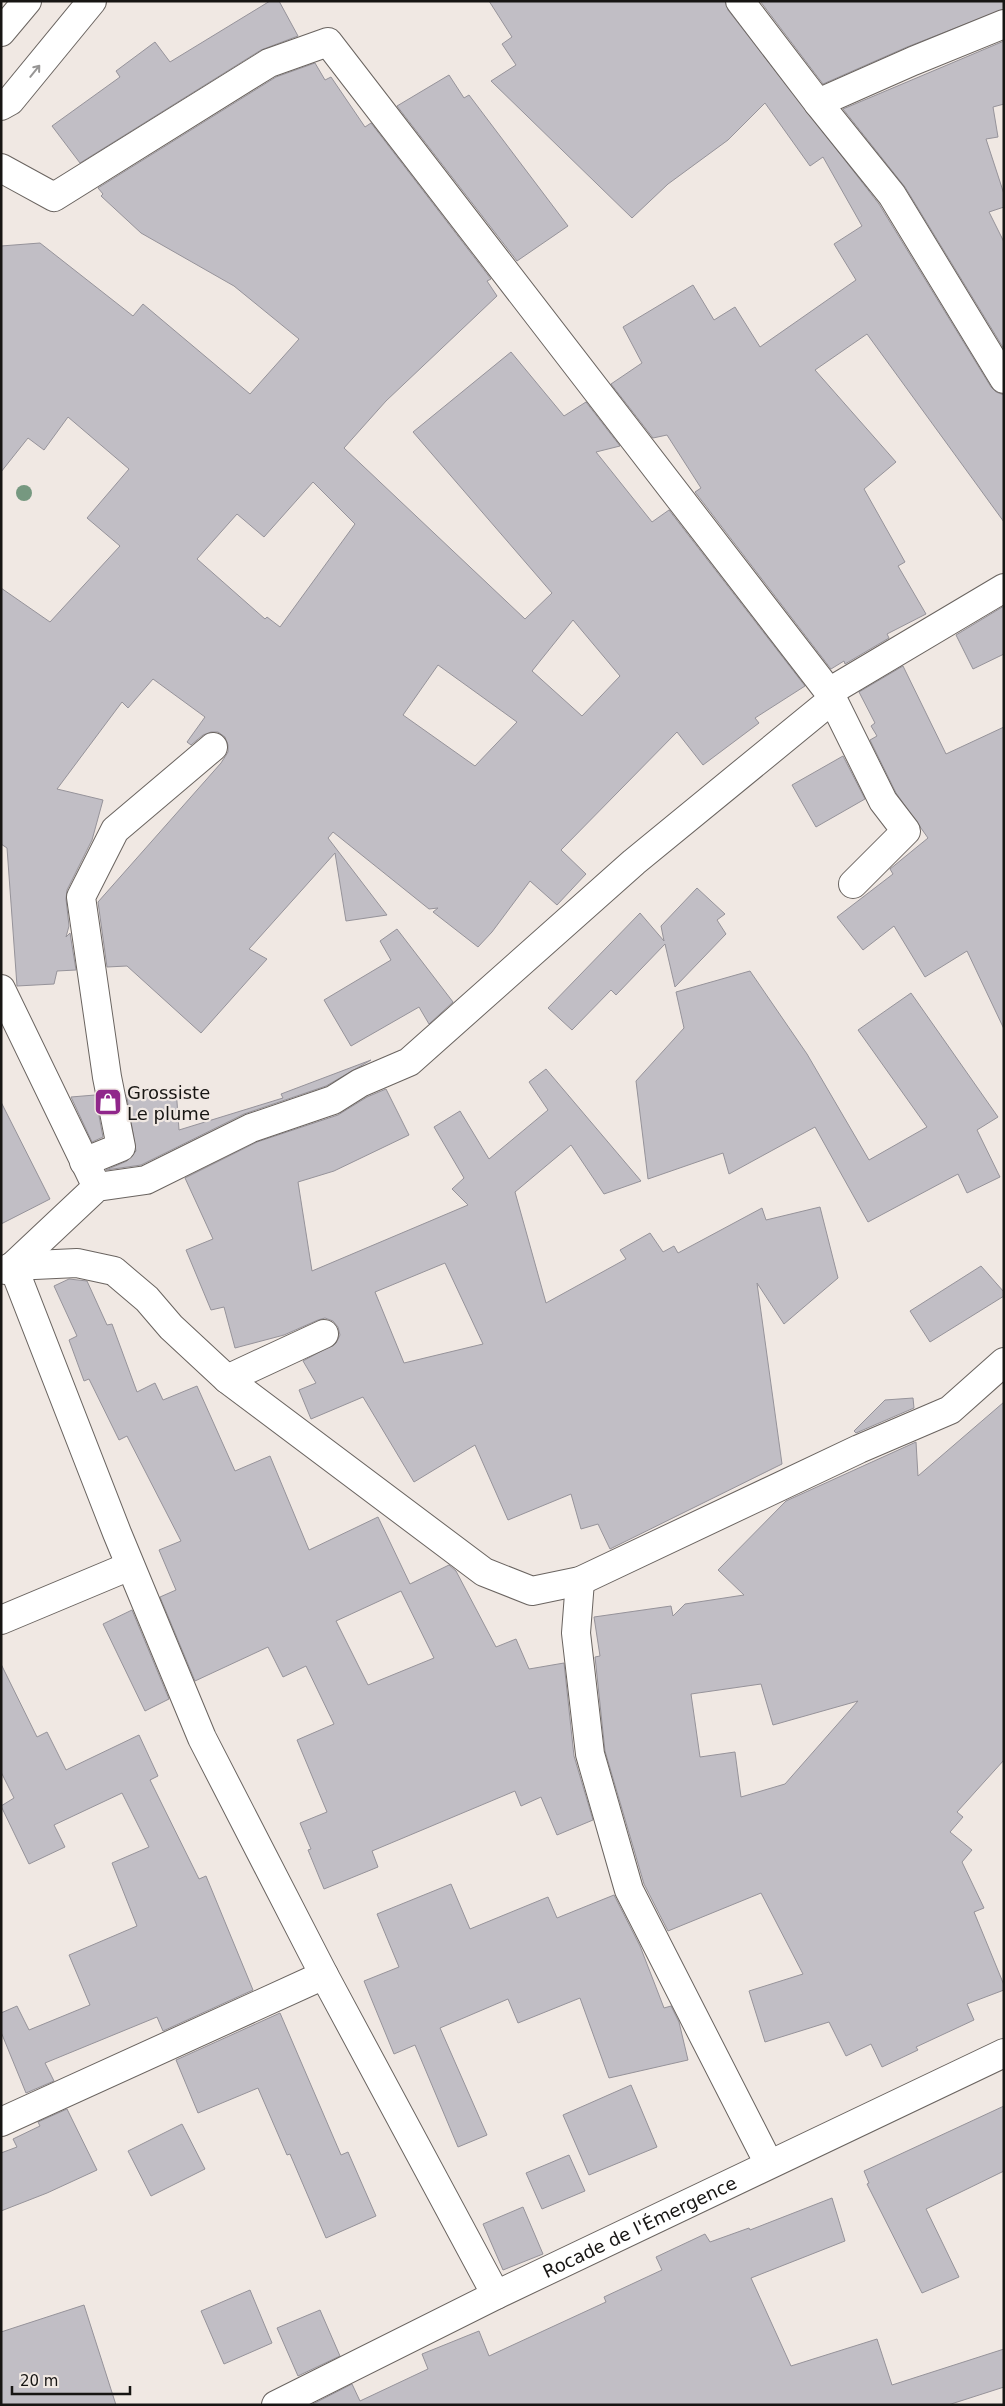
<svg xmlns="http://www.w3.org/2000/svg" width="1005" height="2406" font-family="'DejaVu Sans',sans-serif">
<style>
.building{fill:#c1bec5;stroke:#96939a;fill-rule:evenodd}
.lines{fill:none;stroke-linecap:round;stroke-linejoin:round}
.minor-casing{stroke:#6a6460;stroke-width:30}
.major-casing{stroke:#6a6460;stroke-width:30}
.minor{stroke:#fff;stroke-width:28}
.major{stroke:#fff;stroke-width:28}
.tree{fill:#769880}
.oneway{stroke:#979695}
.labels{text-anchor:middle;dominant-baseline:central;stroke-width:4.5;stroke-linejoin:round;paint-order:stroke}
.poi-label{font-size:18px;fill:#171513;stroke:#f0e8e3;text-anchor:start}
.street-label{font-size:18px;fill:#171513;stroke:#f0e8e3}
</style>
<rect width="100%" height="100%" fill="#f0e8e3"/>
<g class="building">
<polygon points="270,1 279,1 298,36 261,50 80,163 52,126 120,77 116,71 155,42 170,62"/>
<polygon points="489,1 725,1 728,10 879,204 991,387 996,392 1004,395 1004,522 867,334 815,370 896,462 864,489 905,562 898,566 926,614 887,634 889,638 845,664 844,661 831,669 695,492 701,488 667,435 653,438 611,384 642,363 623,327 693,285 714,320 735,307 760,347 856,280 834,244 862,226 823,157 810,166 765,103 728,140 668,184 632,218 491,81 516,65 502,44 512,37"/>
<polygon points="760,1 1004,1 1004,9 907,47 823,84"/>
<polygon points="1004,41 1004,104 993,107 998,137 986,139 1004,194 1004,207 989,212 1004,242 1004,349 905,187 843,109"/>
<path d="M315,63L325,80L331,77L365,127L371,123L491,279L487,281L497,296L386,401L344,448L525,619L552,593L413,432L511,352L564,416L586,402L620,446L596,452L652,522L669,510L805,686L755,718L759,723L703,765L677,732L561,850L586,874L557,905L530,881L492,932L478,947L433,912L438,908L429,909L333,832L328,838L387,915L346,921L335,853L249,949L267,959L201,1033L127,966L107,967L98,902L221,763L228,752V745L225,737L218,732H211L203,735L191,745L187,742L205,717L153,679L128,708L122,702L57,789L103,800L92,840L67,890L66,899L69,926L66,937L70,933L76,970L57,971L54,984L17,986L7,848L1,844V588L50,622L120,546L87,518L129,469L68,417L44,450L28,438L1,472V246L40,243L133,316L143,304L250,394L299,339L234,286L141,233L101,196L103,194L98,188L276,77ZM313,482L355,524L280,627L267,617L265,619L197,559L237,514L264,537ZM573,620L620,676L582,716L532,671ZM438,665L517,722L475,766L403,715Z"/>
<polygon points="449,75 464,98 469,95 568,226 517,261 397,106"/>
<polygon points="1004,606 1004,654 973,669 956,635"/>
<polygon points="903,666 946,754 1004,727 1004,1029 967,951 925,977 894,926 863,950 837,917 893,874 890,869 928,838 896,793 870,740 877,736 871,726 875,723 859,692"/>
<polygon points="843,756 865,799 816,827 792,785"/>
<polygon points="697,888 725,914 717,920 726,934 675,987 665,944 616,995 611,990 572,1030 548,1008 640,913 664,941 661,926"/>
<polygon points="397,929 453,1002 429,1024 419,1007 351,1046 324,1000 391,960 380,941"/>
<polygon points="750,971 807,1054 869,1160 927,1127 858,1030 911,993 998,1117 977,1130 1000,1177 967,1193 958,1174 868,1222 815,1127 729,1174 723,1153 648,1179 636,1081 684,1028 676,992"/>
<polygon points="371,1060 326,1086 244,1114 141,1165 106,1170 127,1161 136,1151 126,1092 176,1088 179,1130 283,1098 281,1094"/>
<path d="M546,1069L641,1181L604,1194L571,1145L515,1192L546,1303L626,1259L620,1250L650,1233L663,1252L674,1246L678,1253L762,1208L766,1220L820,1207L838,1278L784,1324L757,1283L782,1464L610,1549L598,1524L581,1529L571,1494L508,1520L475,1445L414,1482L363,1397L311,1419L299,1390L316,1383L303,1361L336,1343L340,1335L338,1327L333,1321L325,1318L318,1320L284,1335L235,1348L224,1307L211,1310L186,1250L213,1239L185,1178L257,1142L338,1115L367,1097L386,1089L409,1135L334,1171L298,1182L312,1271L468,1205L452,1189L464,1178L434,1127L460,1111L489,1159L548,1110L529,1082ZM445,1263L483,1344L404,1363L375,1292Z"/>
<polygon points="95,1095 103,1137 92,1142 71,1097"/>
<polygon points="1,1102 50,1199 1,1224"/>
<polygon points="981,1266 1004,1292 1004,1296 930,1342 910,1311"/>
<path d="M69,1279L87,1281L107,1325L112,1324L137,1392L155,1383L163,1400L197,1386L235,1471L270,1456L309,1550L378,1517L410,1584L449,1565L456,1571L496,1647L516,1639L529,1669L564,1663L574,1756L593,1820L557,1835L541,1797L521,1806L515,1791L372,1851L378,1867L324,1889L308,1850L311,1849L300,1823L327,1812L297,1740L334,1724L306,1666L283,1677L268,1647L195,1681L160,1597L176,1590L159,1550L181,1541L127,1436L119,1440L89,1379L84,1381L69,1340L77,1336L54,1286ZM401,1591L434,1658L368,1685L336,1621Z"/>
<polygon points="913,1398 914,1408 856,1433 854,1431 885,1400"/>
<path d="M1004,1402V1760L957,1812L963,1817L950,1832L972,1850L962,1862L984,1908L974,1912L1004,1985V1990L967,2004L974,2020L916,2047L918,2050L882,2067L871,2044L846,2056L829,2022L765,2042L749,1991L803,1974L761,1893L668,1931L644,1884L605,1751L595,1657L600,1656L594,1617L671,1606L673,1616L685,1604L744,1595L718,1570L786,1501L916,1442L918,1476ZM761,1684L773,1725L858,1701L785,1784L741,1797L735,1752L700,1757L691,1694Z"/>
<polygon points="132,1610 169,1699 145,1711 103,1624"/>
<polygon points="1,1664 37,1737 47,1732 66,1770 139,1735 158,1776 150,1780 199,1879 206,1876 253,1990 163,2031 157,2017 45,2063 54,2081 26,2093 1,2032 1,2013 17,2006 29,2030 90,2005 69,1955 137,1926 112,1863 149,1847 122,1793 54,1825 65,1847 29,1864 1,1806 14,1798 1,1772"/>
<polygon points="451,1884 470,1929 548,1897 557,1918 614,1895 640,1946 664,2008 671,2006 679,2022 688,2060 609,2078 580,1998 518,2023 508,1999 440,2028 487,2135 458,2147 415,2045 394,2054 364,1981 399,1967 377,1914"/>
<polygon points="280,2013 341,2155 348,2152 376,2216 326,2238 290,2154 287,2155 258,2088 198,2113 176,2060"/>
<polygon points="631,2085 657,2147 589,2175 563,2115"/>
<polygon points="1004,2106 1004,2171 926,2209 959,2277 922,2293 867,2184 869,2183 864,2171"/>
<polygon points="67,2109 97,2170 47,2193 1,2211 1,2153 17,2147 13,2139 40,2126 38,2122"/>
<polygon points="182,2124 205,2169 151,2196 128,2151"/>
<polygon points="569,2155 585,2191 542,2209 526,2173"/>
<polygon points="832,2198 845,2241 751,2278 791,2366 877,2339 892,2385 1004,2349 1004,2387 948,2405 311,2405 352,2384 360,2401 428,2369 422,2354 479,2331 489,2356 606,2302 604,2297 662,2270 656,2257 705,2234 710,2242 749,2228 750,2230"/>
<polygon points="523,2207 543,2254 503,2270 483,2224"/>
<polygon points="250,2290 272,2343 224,2364 201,2311"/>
<polygon points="84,2305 116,2405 1,2405 1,2332"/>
<polygon points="320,2310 340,2356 298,2376 277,2328"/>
</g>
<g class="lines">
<g class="minor-casing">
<g id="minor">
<polyline points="740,1 818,103 892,195 1004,379"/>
<polyline points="818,103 913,61 1004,24"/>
<polyline points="1,168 54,197 269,63 328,42 829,692 883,801 906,831 853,884"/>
<polyline points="829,692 1004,588"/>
<polyline points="1,989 93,1179"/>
<polyline points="84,1162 121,1147 107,1077 81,897 115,830 213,747"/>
<polyline points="13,1266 77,1263 114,1271 147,1299 171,1327 227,1379 484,1572 532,1591 580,1581 859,1449 950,1410 1004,1362"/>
<polyline points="13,1266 117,1533 202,1738 324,1975 496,2295"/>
<polyline points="5,1270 13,1266 97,1187 146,1180 251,1128 333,1100 360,1083 409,1062 634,862 833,699"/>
<polyline points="227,1379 324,1334"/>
<polyline points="580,1581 576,1633 590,1754 629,1890 769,2164"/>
<polyline points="1,1620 130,1566"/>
<polyline points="1,2122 324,1975"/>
<path id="s1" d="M276,2405L496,2295L1004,2053"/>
</g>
</g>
<g class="major-casing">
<g id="major">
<polyline points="1,32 27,1"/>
<polyline points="1,106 10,101 92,1"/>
</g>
</g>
<use href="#minor" class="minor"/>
<use href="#major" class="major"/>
</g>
<circle class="tree" cx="24" cy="493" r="8"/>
<defs><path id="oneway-shaft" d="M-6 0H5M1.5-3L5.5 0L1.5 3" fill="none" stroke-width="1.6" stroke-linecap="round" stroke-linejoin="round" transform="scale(1.25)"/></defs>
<use class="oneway" href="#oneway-shaft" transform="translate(35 71) rotate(-51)"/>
<defs>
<g id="shop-square" transform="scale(1.4375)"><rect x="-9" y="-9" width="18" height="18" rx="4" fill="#90278b" stroke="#f0e8e3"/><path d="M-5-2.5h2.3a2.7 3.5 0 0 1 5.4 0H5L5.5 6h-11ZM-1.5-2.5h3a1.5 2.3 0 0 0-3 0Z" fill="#fff"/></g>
</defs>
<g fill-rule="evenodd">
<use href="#shop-square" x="108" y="1102"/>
</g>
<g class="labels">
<g class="poi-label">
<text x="127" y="1092">Grossiste<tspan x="127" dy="21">Le plume</tspan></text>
</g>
<g class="street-label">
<text stroke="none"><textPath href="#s1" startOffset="405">Rocade de l'Émergence</textPath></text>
</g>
</g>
<rect width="1005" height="2406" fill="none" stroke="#171513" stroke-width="5"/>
<path d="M12 2386v8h118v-8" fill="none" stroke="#171513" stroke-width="2.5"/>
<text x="20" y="2386" font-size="15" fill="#171513" stroke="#f0e8e3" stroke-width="4" paint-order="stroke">20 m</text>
</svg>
